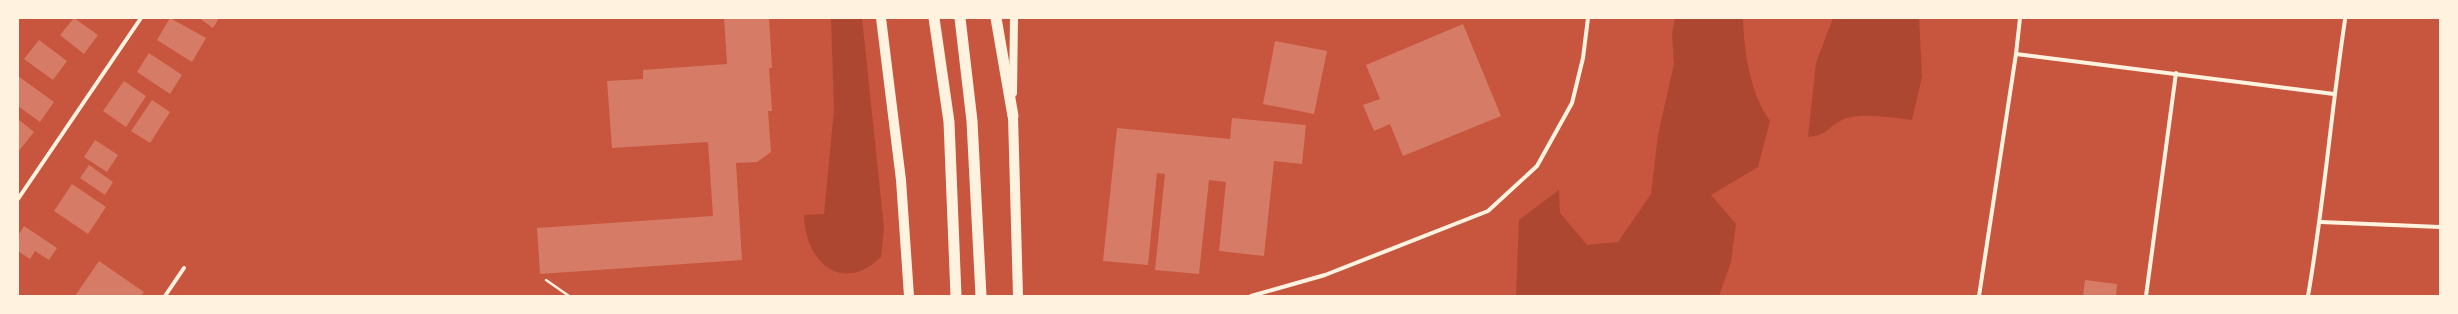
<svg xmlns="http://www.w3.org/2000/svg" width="2458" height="314" font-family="'Open Sans',sans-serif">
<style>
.green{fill:#ae4732}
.building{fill:#d67c66}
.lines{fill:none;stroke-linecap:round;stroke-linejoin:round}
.path{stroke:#fff3e0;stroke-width:2.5}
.minor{stroke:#fff3e0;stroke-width:4}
.secondary{stroke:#fff3e0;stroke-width:8}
.primary{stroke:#fff3e0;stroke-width:10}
.trunk{stroke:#fff3e0;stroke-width:11}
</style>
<rect width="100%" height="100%" fill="#c8553d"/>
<g class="green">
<path d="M831,18H862L884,228L881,257C842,295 805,262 804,215L824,214L834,110Z"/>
<path d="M1675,18H1743C1744,52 1750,93 1770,121L1758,167L1711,195L1736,224L1731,262L1719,296H1516L1519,220L1559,190L1560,213L1587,245L1618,242L1651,194L1658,135L1674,64L1672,34Z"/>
<path d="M1833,18H1919L1922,77L1912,120C1894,118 1856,111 1840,121C1824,130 1830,134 1808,137L1816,63Z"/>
</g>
<g class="building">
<polygon points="74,18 98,35 84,54 60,35"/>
<polygon points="170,18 206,38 192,62 157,40"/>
<polygon points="199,18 219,18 213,28"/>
<polygon points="724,18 769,18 772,68 769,68 772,111 768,111 771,152 757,162 736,163 742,260 540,274 537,228 713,216 708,142 612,148 607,81 643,79 643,70 727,64"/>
<polygon points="1463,24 1501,116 1403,156 1390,124 1374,131 1363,105 1380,99 1366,65"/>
<polygon points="39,40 67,61 53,80 24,59"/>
<polygon points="1275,41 1327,51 1314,114 1263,104"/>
<polygon points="149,53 182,75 170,94 137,72"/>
<polygon points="18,76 54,102 40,122 18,106"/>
<polygon points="124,81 146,96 126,127 103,111"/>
<polygon points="152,100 170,112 150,143 131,131"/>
<polygon points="1232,118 1306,125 1302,164 1274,161 1264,256 1219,251 1226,182 1209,180 1199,274 1155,270 1165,174 1157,173 1148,265 1103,261 1117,128 1230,139"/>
<polygon points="18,119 34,132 18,152"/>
<polygon points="95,140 118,155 107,172 84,157"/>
<polygon points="89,165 113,182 105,195 80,178"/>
<polygon points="72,184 106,207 88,234 54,211"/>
<polygon points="24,226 57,248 49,260 35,251 30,259 18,251 18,236"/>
<polygon points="99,261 144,292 141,296 75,296"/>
<polygon points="2085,280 2117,284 2116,296 2083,296"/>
</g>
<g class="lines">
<polyline class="path" points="546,280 569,296"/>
<g class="minor">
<polyline points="2016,54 2334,94"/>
<polyline points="18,199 141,18"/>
<polyline points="2321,222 2440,227"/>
<polyline points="165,296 184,268"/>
<polyline points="1251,296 1325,275 1488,211 1537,166 1572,103 1583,58 1588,18"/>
<polyline points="1979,296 2016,54 2020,18"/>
<polyline points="2146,296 2176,73"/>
<path d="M2308,296C2324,204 2331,112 2345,20"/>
</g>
<polyline class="secondary" points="1013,93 1014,18"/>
<g class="primary">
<polyline points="881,18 901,180 909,296"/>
<polyline points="1013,116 1018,296"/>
</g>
<g class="trunk">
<polyline points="934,18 949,122 956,296"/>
<polyline points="960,18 972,121 981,296"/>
<polyline points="996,18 1013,116"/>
</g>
</g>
<rect width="2458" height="314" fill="none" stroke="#fff3e0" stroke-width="38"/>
</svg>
